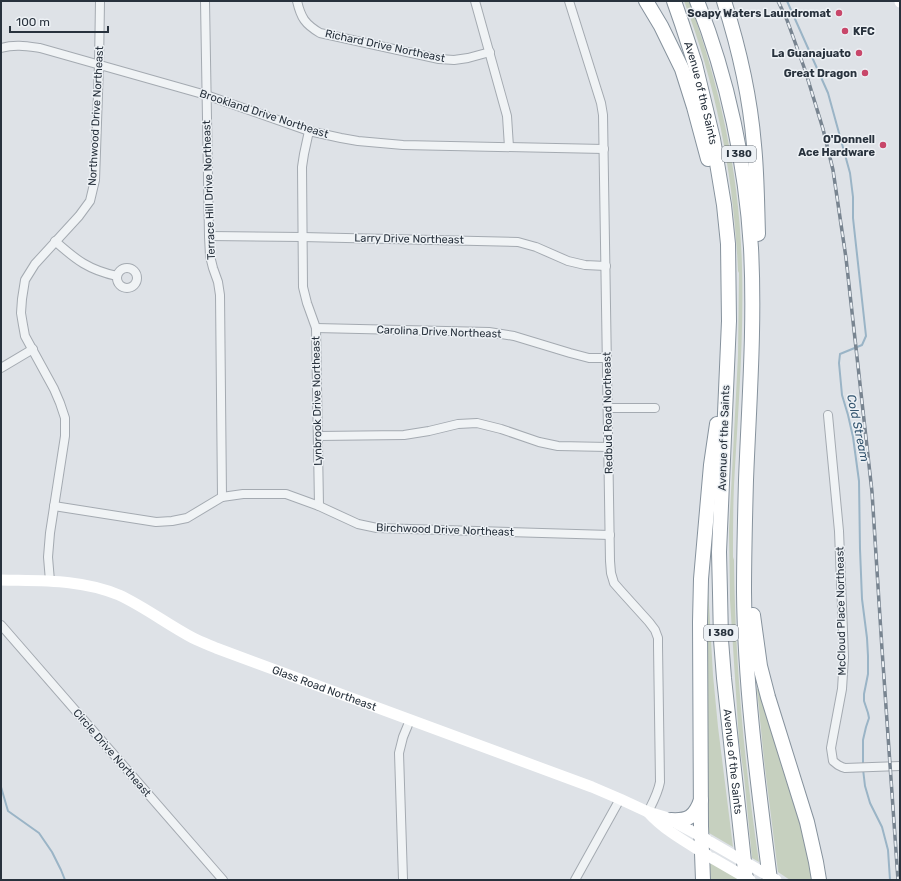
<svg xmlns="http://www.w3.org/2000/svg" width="901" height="881" font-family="Rubik,sans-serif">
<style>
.green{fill:#c6d0bf}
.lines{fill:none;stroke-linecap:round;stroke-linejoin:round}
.stream{stroke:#9ab4c6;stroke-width:2}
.street-casing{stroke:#a4aab1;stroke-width:10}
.highway-casing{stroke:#86929d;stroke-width:16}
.street{stroke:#f0f3f5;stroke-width:8}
.secondary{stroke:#fff;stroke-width:11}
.highway{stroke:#fff;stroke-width:14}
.rail-casing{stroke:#788490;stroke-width:3.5}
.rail{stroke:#edf1f5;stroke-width:2;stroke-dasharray:6;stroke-linecap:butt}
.secondary-bridge{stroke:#fff;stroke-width:11}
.poi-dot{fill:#c8476a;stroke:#edf1f5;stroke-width:1.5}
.labels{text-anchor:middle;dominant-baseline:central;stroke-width:3;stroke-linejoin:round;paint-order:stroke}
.shield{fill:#edf1f5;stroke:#636b74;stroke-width:1}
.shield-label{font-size:10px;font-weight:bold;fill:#28323d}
.poi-label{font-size:11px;font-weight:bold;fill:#28323d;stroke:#edf1f5;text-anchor:end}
.street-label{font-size:11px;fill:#28323d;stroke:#edf1f5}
.water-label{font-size:12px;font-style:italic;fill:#34556f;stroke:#edf1f5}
</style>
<rect width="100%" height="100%" fill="#dee2e7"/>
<g class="green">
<path d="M684,1H689C720,86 740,176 742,267C744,340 738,412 734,485C733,509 733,533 733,557L734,560C735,661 744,762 759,862L752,858L744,776L739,741L730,600L729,531L738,355L739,273L738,271C734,179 717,87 684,1Z"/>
<polygon points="706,587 708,587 713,675 718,727 733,847 704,830"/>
<polygon points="761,688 809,845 811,880 790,880 778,872 764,760 757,689"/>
<polygon points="712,863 737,878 737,880 708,880 708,874 710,864"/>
</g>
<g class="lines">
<g class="stream">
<polyline points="787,1 828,93 850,173 853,197 853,218 866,336 862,345 840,354 839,363 842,395 848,415 853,437 859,481 860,549 862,599 867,638 868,656 868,674 864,694 864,701 868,713 869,718 866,727 863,740 863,764"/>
<polyline points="863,769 865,786 870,803 882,827 888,850 890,880"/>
<polyline points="1,787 8,811 39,833 52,852 61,870 65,880"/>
</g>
<g class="street-casing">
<g id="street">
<polyline points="205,1 209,236 210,256 213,268 218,282 220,295 222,497"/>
<path d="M297,1C301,18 305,24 320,33L439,59L454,60L468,58L490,52"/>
<polyline points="475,1 507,116 509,147"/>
<path d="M569,1L601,103L603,115L610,561L611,573L614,583L621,591L649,622L655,630L658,638V646L660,782C658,793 653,802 648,812"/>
<path d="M1,48C15,44 26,46 40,48L206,95L309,131L341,138L358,141L403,145L604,149"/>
<polyline points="309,131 304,154 302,167 303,287 307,303 316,328 319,506"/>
<polyline points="209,236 302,237 518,242 536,247 568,261 585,265 606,266"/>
<path d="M55,241C76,260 89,270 117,276"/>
<circle cx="127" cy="278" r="10"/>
<polyline points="316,328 489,332 514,336 570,353 589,358 607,358"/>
<polyline points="1,368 33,349"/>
<polyline points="608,408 655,408"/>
<polyline points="828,415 839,531 844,657 842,689 833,737 831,748 833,761 838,765 842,767 845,768 900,766"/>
<polyline points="318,436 404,435 429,431 458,424 477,423 501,429 539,442 558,446 608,447"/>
<polyline points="54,506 156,522 172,521 187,518 222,497 243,494 286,494 319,506 358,524 377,528 610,535"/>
<polyline points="50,581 48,557 50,533 65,436 65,418 60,403 54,389 25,336 23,325 21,313 22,299 25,280 35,264 79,216 90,201 95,180 99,65 100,1"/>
<polyline points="1,625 223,880"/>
<polyline points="403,879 399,753 403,737 410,720"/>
<polyline points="575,880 620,799"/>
</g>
</g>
<g class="highway-casing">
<g id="highway">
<polyline points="646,1 661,26 682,69 694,107 708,159"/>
<path id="s2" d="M674,1L682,24L695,64L713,139L724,205L728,244L729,321L719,552L720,593L721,640L724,678L746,880"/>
<path d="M697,1C728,78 746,166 751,248C755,326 749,403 746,480C745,517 744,554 744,592C745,688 758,784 770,880"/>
<path d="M724,1C739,48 750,96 754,145C757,174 757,204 758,234"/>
<polyline points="753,615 760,666 768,697 807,822 816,862 819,880"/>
<path d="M671,820C688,821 695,817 701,800"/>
<polyline points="703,880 701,826 700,622 701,579 711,465 717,424"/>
</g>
</g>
<use href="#street" class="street"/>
<g class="secondary">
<polyline points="900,1 900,2"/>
<path id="s1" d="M1,580C41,581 81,579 119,595C145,607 168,625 193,638C201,642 209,645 216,648L592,787L620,799L648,812L665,817L706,839"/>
<path d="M648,812C664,830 686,842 707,855"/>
</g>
<use href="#highway" class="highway"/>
<g class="rail-casing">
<polyline id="rail" points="778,1 787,20 805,70 823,129 833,170 846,258 872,492 882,649 898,880"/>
</g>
<use href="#rail" class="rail"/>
<g class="secondary-bridge">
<polyline points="710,842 776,880"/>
<polyline points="712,858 750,880"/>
</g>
</g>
<g class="poi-dot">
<circle cx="839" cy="13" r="4"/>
<circle cx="845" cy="31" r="4"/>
<circle cx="859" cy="53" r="4"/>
<circle cx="865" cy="73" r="4"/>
<circle cx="883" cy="145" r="4"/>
</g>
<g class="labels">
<g class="shield">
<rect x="722" y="146" width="34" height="16" rx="3"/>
<rect x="704" y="625" width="34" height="16" rx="3"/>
</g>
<g class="shield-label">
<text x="739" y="154">I 380</text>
<text x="721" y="633">I 380</text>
</g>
<g class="poi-label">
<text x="831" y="13">Soapy Waters Laundromat</text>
<text x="853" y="31" text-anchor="start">KFC</text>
<text x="851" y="53">La Guanajuato</text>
<text x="857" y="73">Great Dragon</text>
<text x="875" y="139">O'Donnell<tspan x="875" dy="13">Ace Hardware</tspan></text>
</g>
<g class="street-label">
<text transform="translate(385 46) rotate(12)">Richard Drive Northeast</text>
<text stroke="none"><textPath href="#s2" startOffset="96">Avenue of the Saints</textPath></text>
<text transform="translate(264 114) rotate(18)">Brookland Drive Northeast</text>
<text transform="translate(96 116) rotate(-87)">Northwood Drive Northeast</text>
<text transform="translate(209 190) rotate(-92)">Terrace Hill Drive Northeast</text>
<text transform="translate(409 239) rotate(1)">Larry Drive Northeast</text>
<text transform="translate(439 332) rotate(2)">Carolina Drive Northeast</text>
<text transform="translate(317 401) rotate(-91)">Lynbrook Drive Northeast</text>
<text transform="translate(608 413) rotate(-91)">Redbud Road Northeast</text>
<text transform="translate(724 438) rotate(-88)">Avenue of the Saints</text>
<text transform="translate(445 530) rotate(2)">Birchwood Drive Northeast</text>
<text transform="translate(841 611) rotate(-91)">McCloud Place Northeast</text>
<text stroke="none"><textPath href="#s1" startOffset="346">Glass Road Northeast</textPath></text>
<text transform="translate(112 753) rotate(49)">Circle Drive Northeast</text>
<text stroke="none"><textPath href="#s2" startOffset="768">Avenue of the Saints</textPath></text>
</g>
<g class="water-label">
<text transform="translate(858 428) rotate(78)">Cold Stream</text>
</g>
</g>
<rect width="901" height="881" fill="none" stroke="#28323d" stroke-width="4"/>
<path d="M10 26v6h98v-6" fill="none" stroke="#28323d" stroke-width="2"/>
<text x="16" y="26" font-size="12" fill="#28323d" stroke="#edf1f5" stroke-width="3" paint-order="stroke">100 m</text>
</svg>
